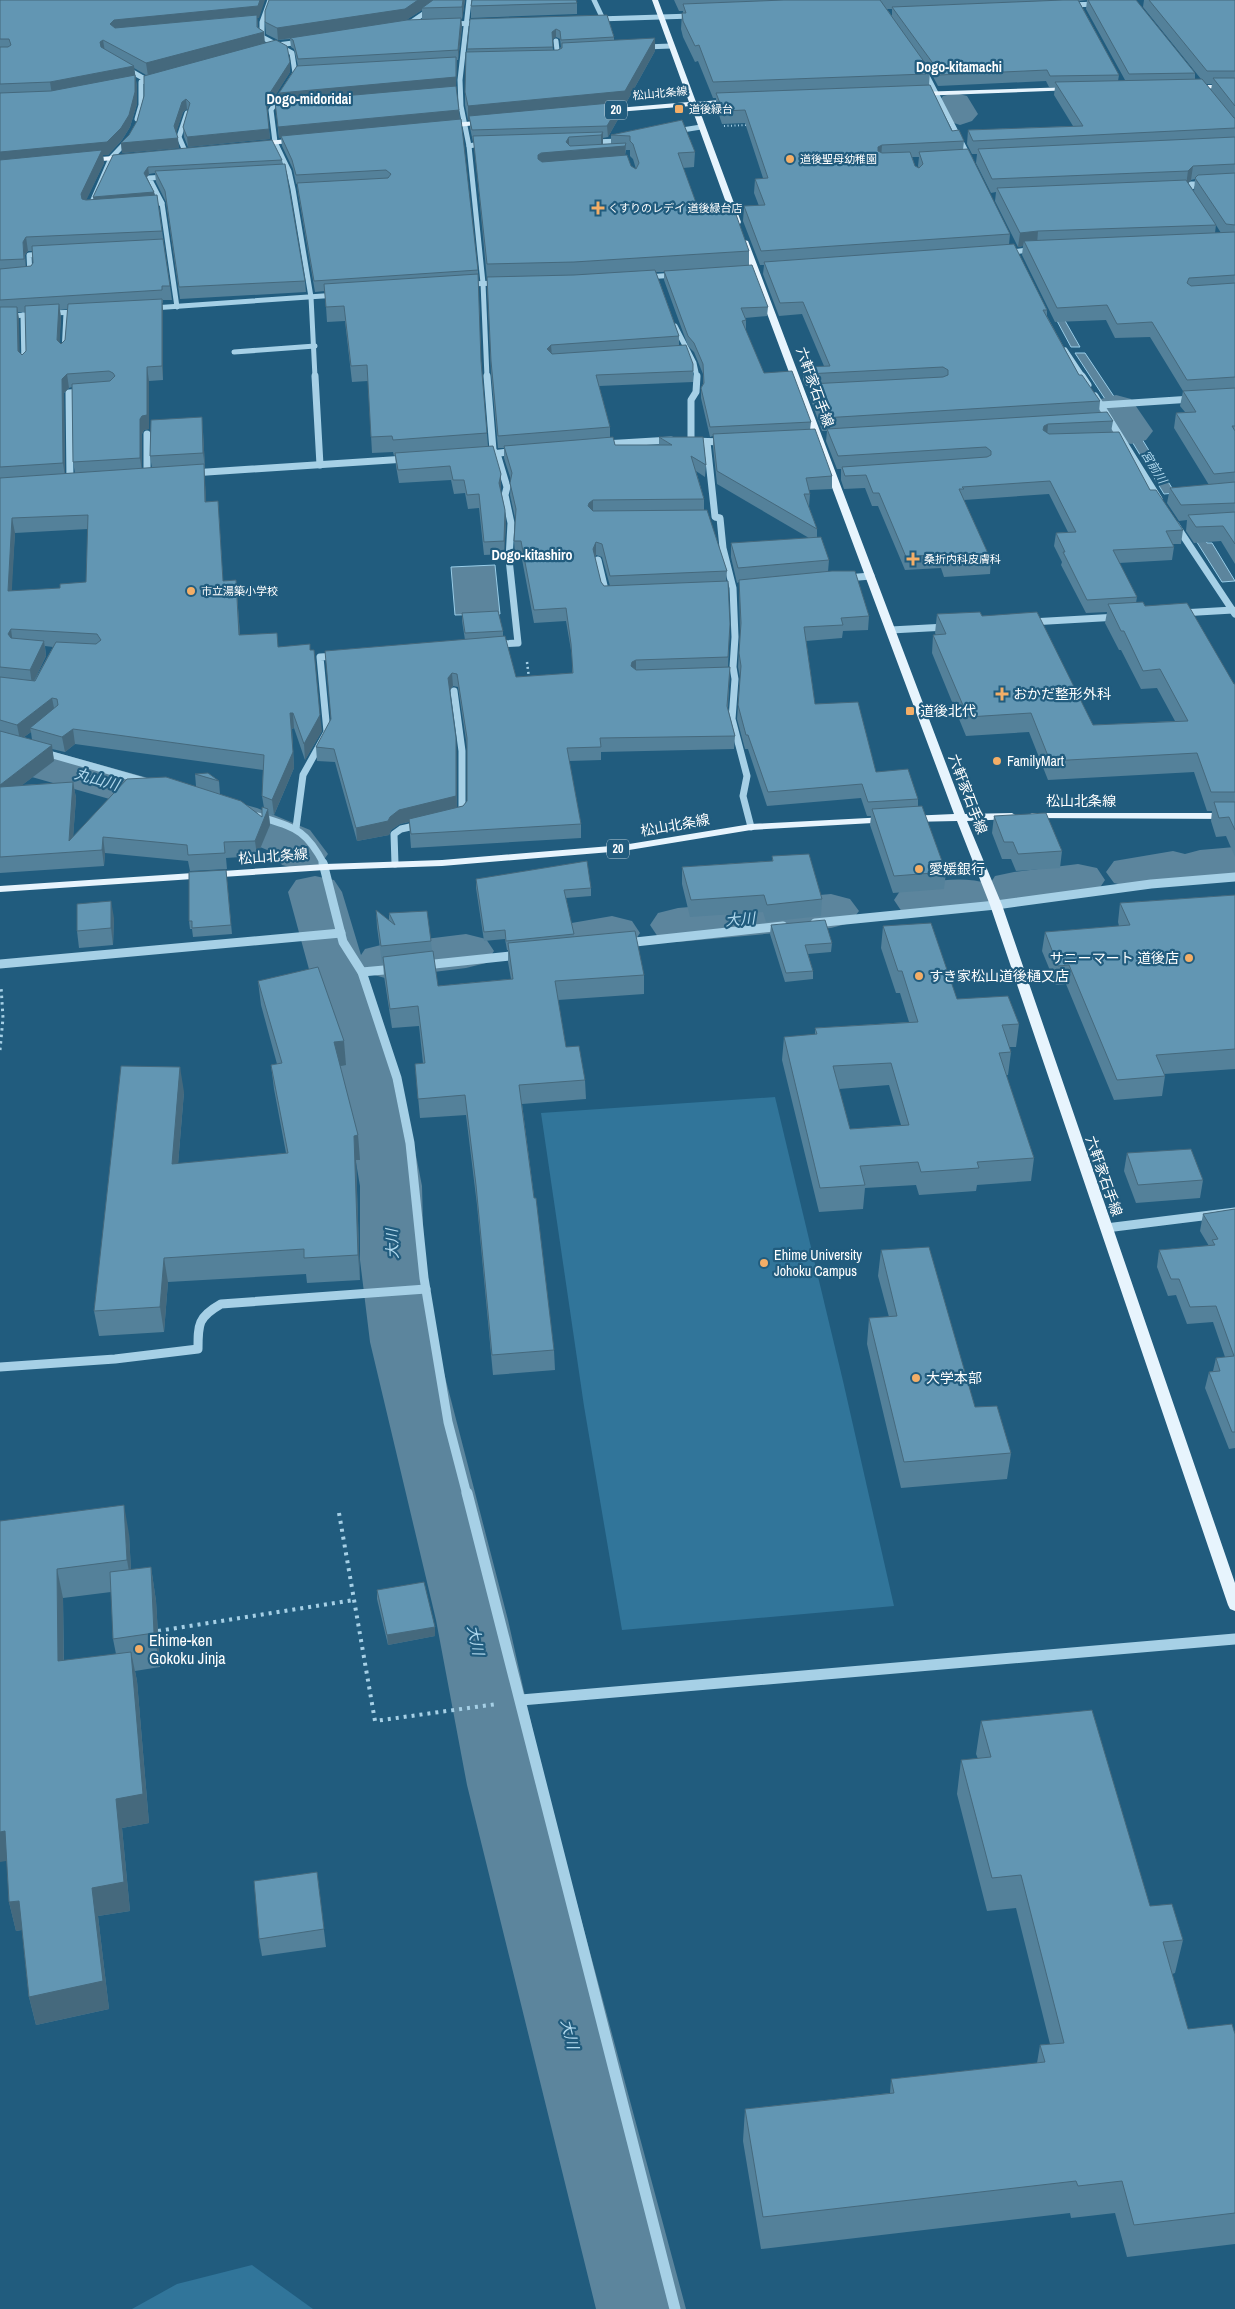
<svg xmlns="http://www.w3.org/2000/svg" width="1235" height="2309" font-family="'Archivo Narrow','Noto Sans JP',sans-serif">
<style>
.green{fill:#31759a}
.water{fill:#5c859d;stroke:#99cde8}
.lines{fill:none;stroke-linecap:round;stroke-linejoin:round}
.river{fill:#5c859d;fill-rule:evenodd}
.path-far3{stroke:#a6d0e6;stroke-width:2;stroke-dasharray:1 2.5;stroke-linecap:butt}
.path-far2{stroke:#a6d0e6;stroke-width:2.5;stroke-dasharray:2 3;stroke-linecap:butt}
.path-far1{stroke:#a6d0e6;stroke-width:3;stroke-dasharray:2.5 4;stroke-linecap:butt}
.path{stroke:#a6d0e6;stroke-width:4;stroke-dasharray:3 5;stroke-linecap:butt}
.minor-far3{stroke:#a6d0e6;stroke-width:5}
.minor-far2{stroke:#a6d0e6;stroke-width:7}
.minor-far1{stroke:#a6d0e6;stroke-width:9}
.minor{stroke:#a6d0e6;stroke-width:11}
.major{fill:#e7f4fd;fill-rule:evenodd}
.wall{fill:#54819a;fill-rule:evenodd}
.shaded-wall{fill:#45697d}
.building{fill:#6296b3;stroke:#45697d;fill-rule:evenodd}
.poi-dot{fill:#f3ae67;stroke:#215c7e;stroke-width:2}
.labels{text-anchor:middle;dominant-baseline:central;stroke-width:4.5;stroke-linejoin:round;paint-order:stroke}
.far-street-label{font-size:11px;fill:#fff;stroke:#215c7e}
.far-poi-label{font-size:11px;fill:#fff;stroke:#215c7e;text-anchor:start}
.shield{fill:#215c7e;stroke:#bcced8;stroke-width:1}
.shield-label{font-size:12px;font-weight:bold;fill:#fff}
.far-water-label{font-size:12px;font-style:italic;fill:#b1d9ee;stroke:#215c7e}
.far-quarter-label{font-size:14px;font-weight:bold;fill:#fff;stroke:#215c7e}
.street-label{font-size:14px;fill:#fff;stroke:#215c7e}
.poi-label{font-size:14px;fill:#fff;stroke:#215c7e;text-anchor:start}
.water-label{font-size:15px;font-style:italic;fill:#b1d9ee;stroke:#215c7e}
.near-poi-label{font-size:16px;fill:#fff;stroke:#215c7e;text-anchor:start}
</style>
<rect width="100%" height="100%" fill="#215c7e"/>
<g class="green">
<polygon points="775,1097 843,1381 894,1606 622,1630 584,1406 541,1113"/>
<polygon points="252,2265 313,2309 132,2309 177,2284"/>
</g>
<g class="water">
<polygon points="1056,319 1064,319 1080,347 1071,347"/>
<polygon points="1075,353 1085,353 1117,401 1107,402"/>
<polygon points="1142,439 1175,493 1164,494 1131,440"/>
<polygon points="1188,528 1199,528 1207,543 1212,543 1235,581 1222,582"/>
<polygon points="495,565 500,614 455,615 451,567"/>
</g>
<g class="lines">
<g class="river">
<polygon points="955,93 967,96 978,114 972,121 960,125 948,121 938,103 943,96"/>
<polygon points="1116,395 1131,399 1153,431 1146,440 1131,444 1116,440 1095,408 1101,399"/>
<polygon points="0,737 257,808 310,830 328,854 320,865 301,870 282,865 272,852 219,830 0,768"/>
<polygon points="1235,847 1235,879 1200,882 1189,879 1133,888 1114,883 1106,872 1114,861 1173,851 1185,854 1200,850"/>
<path d="M1078,864L1097,868L1105,880L1097,892C1067,899 1024,909 994,899L989,907L970,911L921,916L902,912L894,900L902,888C929,881 962,875 990,884L995,876L1014,872Z"/>
<polygon points="315,876 334,880 342,892 361,955 365,949 385,944 466,934 486,939 494,951 486,963 466,968 385,978 367,973 407,1109 422,1186 424,1260 436,1342 508,1620 545,1785 686,2309 596,2309 467,1785 436,1620 370,1342 360,1260 360,1186 347,1109 288,892 296,880"/>
<polygon points="831,894 850,899 859,911 850,923 831,928 678,942 658,937 650,925 658,913 678,908"/>
<polygon points="612,916 632,921 640,933 632,945 580,954 560,949 552,937 560,925"/>
</g>
<polyline class="path-far3" points="724,126 748,125"/>
<polyline class="path-far2" points="527,662 529,678"/>
<polyline class="path-far1" points="0,1050 3,1018 1,986"/>
<g class="path">
<polyline points="339,1513 375,1721 497,1704"/>
<polyline points="158,1631 354,1600"/>
</g>
<g class="minor-far3">
<polyline points="270,0 262,22 262,37 277,45 274,46"/>
<polyline points="469,0 460,80 461,106 469,146 474,145"/>
<polyline points="594,0 603,19"/>
<polyline points="1069,5 1099,4"/>
<polyline points="598,19 692,16"/>
<polyline points="450,24 480,23"/>
<polyline points="407,25 444,0"/>
<polyline points="556,41 558,59 556,59"/>
<polyline points="277,45 301,42"/>
<polyline points="279,46 292,53 295,73 271,110 275,142 289,171 293,189 311,297 315,377"/>
<polyline points="645,47 671,46"/>
<polyline points="124,67 148,81"/>
<polyline points="923,68 970,159"/>
<polyline points="137,119 141,105 141,82 155,79"/>
<polyline points="676,131 701,127"/>
<polyline points="592,142 621,141"/>
<polyline points="469,146 483,283 487,377"/>
<polyline points="185,151 179,137 187,113"/>
<polyline points="166,177 149,178 162,203 177,307"/>
<polyline points="1187,189 1192,187 1191,184 1205,184"/>
<polyline points="147,204 162,203"/>
<polyline points="89,209 111,158 128,140"/>
<polyline points="1006,253 1035,249"/>
<polyline points="30,276 29,255 44,254"/>
<polyline points="646,277 676,275"/>
<polyline points="467,284 499,283"/>
<polyline points="153,308 337,295"/>
<polyline points="50,313 80,312"/>
<polyline points="23,315 24,365"/>
<polyline points="0,317 37,314"/>
<polyline points="675,326 694,363 697,377"/>
<polyline points="1065,350 1083,377"/>
<polyline points="234,352 315,346"/>
<polyline points="64,353 66,313"/>
</g>
<g class="minor-far2">
<polyline points="315,376 320,465"/>
<polyline points="487,376 493,450 498,457 507,487 505,495 511,523 509,559 518,643 497,644"/>
<polyline points="1082,376 1088,385"/>
<polyline points="1095,396 1159,499"/>
<polyline points="1101,405 1192,399"/>
<polyline points="147,434 147,477"/>
<polyline points="691,441 691,400 696,392 697,376"/>
<polyline points="693,441 723,442"/>
<polyline points="707,442 715,517 720,518 723,548 733,588 735,637 733,667 735,679 732,719 747,776 743,796 751,827"/>
<polyline points="604,444 671,440"/>
<polyline points="484,455 516,451"/>
<polyline points="192,473 406,459"/>
<polyline points="70,482 69,393 82,392"/>
<polyline points="1176,525 1235,614"/>
<polyline points="598,560 606,594 608,594"/>
<polyline points="846,578 871,576"/>
<polyline points="1181,613 1233,610"/>
<polyline points="1031,622 1118,617"/>
<polyline points="891,630 946,627"/>
<polyline points="454,691 462,751 462,814 459,815"/>
<polyline points="42,752 148,782"/>
<path d="M258,816C295,828 305,828 324,864"/>
<polyline points="296,828 303,775 327,732 320,657 337,656"/>
<polyline points="395,864 394,834 401,829 419,825"/>
</g>
<g class="minor-far1">
<polyline points="323,863 343,942 362,972 397,1078 410,1143 424,1278 448,1422 467,1495"/>
<polyline points="815,923 996,905 1151,884 1235,877"/>
<polyline points="626,943 783,926"/>
<polyline points="0,964 341,933"/>
<polyline points="425,965 519,955"/>
<polyline points="362,972 395,969"/>
<polyline points="1106,1228 1235,1212"/>
<path d="M0,1367L115,1359L198,1349C198,1324 198,1317 221,1304L426,1289"/>
</g>
<g class="minor">
<polyline points="467,1493 675,2309"/>
<polyline points="521,1700 1235,1639"/>
</g>
<g class="major">
<polygon points="652,0 658,0 696,102 732,99 736,101 732,103 698,106 741,222 740,224 733,222 691,106 605,113 601,111 605,109 689,102"/>
<polygon points="1192,85 1235,85 1235,89 1190,88 1190,86"/>
<polygon points="1072,87 1076,89 1074,90 917,96 913,94 917,92"/>
<polygon points="485,120 489,122 488,124 445,128 441,126 445,124"/>
<polygon points="299,138 303,140 302,142 256,146 252,144 256,142"/>
<polygon points="127,155 130,155 130,159 87,162 83,160 87,158"/>
<polygon points="741,239 748,241 965,814 1012,813 1017,816 1012,819 967,821 1002,905 1235,1583 1235,1611 1230,1609 1228,1605 990,905 957,821 909,822 904,819 909,816 954,814 740,241"/>
<polygon points="1032,813 1235,813 1235,819 1028,818 1027,816"/>
<polygon points="887,817 891,818 892,820 891,822 751,830 623,851 442,866 325,870 0,892 0,886 325,864 442,860 623,845 751,824"/>
</g>
</g>
<g class="wall">
<path d="M0,0L259,18H257L258,27L265,43L290,72L267,108L270,139L188,147L184,137L183,127L188,110L187,109L183,112L176,132L179,148L122,153L121,143L129,135L137,121L144,96L146,75L134,68L137,87V104L130,127L122,140L108,155H103L104,163L86,200H94L113,155L282,160L305,281L306,292L180,299L166,202L156,182L155,173L149,174L147,177L154,192L155,195H157L172,300H163V303H162L163,312V380L149,381V429L144,430L142,434V468H152L150,456L203,432L205,468H204L206,502L218,501L223,581L236,580L240,635L278,647L322,731L305,760L294,728L292,729L294,768L274,815L269,814L270,825L257,856L226,858L227,869L190,871L188,861L105,853L104,866L0,873ZM28,251H32L33,263L31,266L26,267L25,255ZM68,309L65,340L61,344L59,343L61,318L60,310ZM18,312H26V351L22,355L19,353V320ZM72,387L73,462L75,473H65L64,393L69,388ZM88,529L86,582L60,588L11,591L15,533ZM45,646L53,647L34,681L46,656ZM31,732L32,740L24,737ZM75,744L263,770L262,796L264,808L262,817L220,794L219,781L195,774L196,786L73,837L76,798L73,782L22,785L54,761L52,749L65,752Z"/>
<path d="M465,0L462,19H461L462,27L458,60H457L456,87L478,270L481,361L488,446L501,474V490L505,510L506,523L504,554L484,555L479,508L468,509L465,493L454,494L451,480L399,483L396,466L395,455L394,456L393,452L372,453L368,381L352,382L345,321L327,322L325,291L315,292L298,193L297,184H296L293,169L282,146L281,138H279L275,102H279L298,66L294,49L291,47L290,39L278,40L266,34L265,22ZM422,10V20H406Z"/>
<path d="M674,0H1136L1195,73V79H1201L1143,7L1144,0H1235V564L1221,541L1194,543L1186,531L1187,520L1179,521L1167,503L1170,488L1209,485L1174,428L1176,413L1185,412L1180,406L1183,391L1150,337L1115,338L1106,320L1055,322L1022,255L1023,246L1018,247L995,201L996,192L991,193L976,163L977,154H972L967,144L968,130L1073,126L1054,95L1055,87H1049L1046,81L938,86L930,71L929,85L952,131L964,141L963,150L1010,234L1009,245L1047,310V316L1079,375L1100,401L1099,412L1113,421L1111,432L1150,490L1183,530L1181,544H1173L1174,547L1172,560L1119,563L1137,597L1136,603L1145,606L1234,684H1235V857L1226,836L1216,837L1211,821L1212,811H1207L1194,772L1048,780L1029,732L966,736L932,653L933,635H936L935,633L937,614L982,616L1093,725L1175,721L1157,688L1141,689L1121,650H1119L1105,623L1107,612L1086,613L1061,565L1062,562L1054,546L1056,533L1068,532L1049,494L964,500L991,560L990,574L944,577L941,568L905,570L878,506H872L865,488L844,489L841,480V469H837L826,441L827,431H822L810,397V386H806L803,380L804,367L824,366L802,314L779,316L763,274L764,265H760L743,221L744,206H759L754,193L755,179L763,178L745,123L722,124L716,106V98H713L698,61L695,62L683,37L681,29L682,13H683V11H679ZM1087,0L1086,9L1125,80L1118,81L1119,75L1079,1ZM887,9H892V16ZM1206,84H1212L1211,90ZM912,157H919L918,166L919,168L915,166ZM1195,179L1194,191L1188,183L1191,180ZM1216,225L1221,233H1215Z"/>
<polygon points="577,3 577,14 471,18 471,6"/>
<path d="M607,15L614,37V40L655,51L625,105L621,106V114L608,137L603,138V144H611V135L682,120L695,152L694,167L683,168L698,208L749,251V266L768,307L767,316L745,318L746,320V330H745L764,373L811,422L810,430L832,476V489L809,490L810,494L809,507L817,529V537L829,560L828,572L869,616L868,630L843,631L842,638L806,641L815,704L876,772L918,799V806L946,872L944,889L893,893L870,825L871,816H867L861,798L767,806L748,749H745L737,719L740,677L738,667L740,633L739,582L737,583L731,557V543L809,538L717,484L713,447V436L710,437L701,398V388L703,384V374L694,352L688,346L664,280V272H656L679,336V345L693,364V382L599,386L610,427V437L615,445H659V437L706,465L705,477L696,471L704,499V510L727,571L726,582L730,624L728,667H730L728,708L735,736L734,749L601,752V760L569,761L581,824V838L411,848L409,822L400,824L391,830L389,835L357,841L335,762L317,761L316,747L465,640L462,621V613L503,631V636L516,677L572,673V656L566,621L534,623L521,554H515L514,541L515,518L510,495L511,480L504,458V448H498L491,373L487,280L474,141L473,142L470,128V120H468L465,105V92L467,49ZM556,37L560,39L561,47L558,50H553L552,39ZM626,150H630V156L633,159L636,169L631,166L625,155ZM596,555L602,557L610,586H604L601,582L595,558ZM453,686L458,687L467,747V801L463,806L457,807L456,738L450,690Z"/>
<polygon points="994,816 1062,851 1060,868 1016,871 1011,859 1002,859 992,833"/>
<polygon points="772,856 822,899 821,916 766,922 763,912 690,917 682,884 682,867 772,861"/>
<polygon points="226,870 232,934 193,937 192,929 190,929 189,921"/>
<polygon points="476,879 591,888 591,896 566,898 574,937 644,975 644,994 558,1000 566,1047 585,1080 586,1099 522,1104 554,1350 555,1370 493,1375 477,1205 466,1115 420,1118 415,1064 423,1063 419,1026 392,1028 384,976 383,963 382,963 377,927 376,910 389,921 389,913 431,941 432,951 438,986 511,979 508,962 508,950 507,950 505,939 484,941 476,888"/>
<polygon points="1235,895 1235,1069 1164,1074 1165,1076 1162,1096 1114,1100 1066,984 1056,985 1042,951 1045,932 1119,926 1118,922 1120,903"/>
<polygon points="114,918 113,945 79,948 77,931"/>
<polygon points="771,925 832,943 831,952 808,954 813,971 813,979 785,982 770,934"/>
<path d="M883,926L957,999L1019,1024L1016,1047H1009L1011,1052L1008,1075H1006L1034,1158L1031,1181L977,1185L976,1191L919,1195L916,1185L865,1188L863,1209L819,1212L782,1060L784,1037L815,1035V1028L909,1022L900,993H896L881,948ZM889,1085L901,1125L850,1129L839,1089Z"/>
<polygon points="258,981 346,1065 340,1066 358,1135 360,1160 356,1160 360,1280 307,1283 306,1274 168,1282 164,1332 99,1336 94,1311 184,1092 178,1164 286,1153 274,1089 271,1065 277,1064 261,1005"/>
<polygon points="1127,1153 1203,1180 1200,1198 1136,1203 1124,1171"/>
<polygon points="1235,1209 1235,1448 1229,1449 1205,1388 1209,1372 1213,1371 1216,1358 1225,1357 1213,1322 1187,1324 1176,1295 1168,1296 1157,1267 1159,1250 1209,1246 1200,1231 1203,1214"/>
<polygon points="881,1250 975,1407 1011,1453 1007,1479 901,1488 867,1344 869,1318 889,1317 878,1276"/>
<path d="M0,1521L129,1534L131,1570L151,1567L156,1601L160,1667L135,1671L137,1681L149,1823L122,1828L130,1911L98,1916L109,2009L36,2025L29,1997L22,1930L16,1931L9,1902L7,1861ZM111,1592L113,1639L116,1654L64,1661L63,1598Z"/>
<polygon points="377,1590 435,1627 435,1636 388,1645 377,1599"/>
<polygon points="981,1721 1150,1906 1183,1940 1175,1973 1172,1974 1188,2029 1235,2034 1235,2244 1127,2257 1115,2213 1071,2218 1070,2213 761,2249 743,2141 745,2109 890,2093 891,2079 1037,2063 1040,2045 1050,2044 1016,1908 987,1911 957,1794 961,1760 978,1759 976,1754"/>
<polygon points="317,1872 326,1947 262,1956 259,1939"/>
</g>
<g class="shaded-wall">
<polygon points="260,0 265,0 259,18 257,18 258,33 264,32 265,44 148,76 146,63 116,32 110,24 114,20"/>
<polygon points="418,0 437,0 422,8 422,10 405,21 278,40 277,28"/>
<polygon points="463,0 465,0 462,19 462,7"/>
<polygon points="461,18 462,27 458,60 458,50"/>
<polygon points="556,29 556,37 552,40 552,32"/>
<polygon points="655,38 655,51 625,105 621,106 621,114 608,137 607,126 469,116 470,120 468,120 468,106"/>
<polygon points="103,40 105,52 101,54 100,42"/>
<polygon points="456,57 456,89 280,105 279,93"/>
<polygon points="290,62 290,72 267,109 266,99"/>
<polygon points="134,66 137,87 137,104 130,127 122,140 108,155 103,155 104,163 83,207 0,165 0,152 52,95 50,82"/>
<polygon points="186,99 187,109 183,112 175,136 174,126 182,102"/>
<polygon points="459,110 460,121 281,136 281,138 279,138 278,127"/>
<polygon points="269,129 270,139 188,147 187,137"/>
<polygon points="603,132 603,146 626,143 625,157 538,170 538,155 566,142 569,137 569,151 601,148 601,135"/>
<polygon points="178,138 179,148 122,153 121,143"/>
<polygon points="882,145 881,159 877,161 878,147"/>
<polygon points="1193,166 1191,180 1186,185 1188,171"/>
<polygon points="148,167 149,174 145,180 144,173"/>
<polygon points="154,192 155,199 94,204 93,197"/>
<polygon points="1038,231 1037,245 1024,241 1023,246 1018,247 1020,233"/>
<polygon points="26,237 28,251 25,255 26,272 23,242"/>
<polygon points="162,299 163,312 163,380 162,366"/>
<polygon points="59,304 61,318 59,354 57,340"/>
<polygon points="17,307 19,320 20,365 18,351"/>
<polygon points="551,345 552,357 547,349"/>
<polygon points="147,367 149,381 149,429 144,430 142,434 142,472 140,458 140,419"/>
<polygon points="67,374 69,388 64,393 65,477 63,463 62,379"/>
<polygon points="202,417 203,432 205,468 203,453"/>
<polygon points="1048,424 1047,437 1042,443 1044,426"/>
<polygon points="204,464 205,479 207,517 205,502"/>
<polygon points="501,474 501,487 500,496 499,483"/>
<polygon points="593,500 593,513 588,506 589,503"/>
<polygon points="505,510 506,523 504,554 504,541"/>
<polygon points="12,518 15,533 11,606 8,591"/>
<polygon points="596,542 596,555 593,561 593,549"/>
<polygon points="236,580 237,595 241,650 239,635"/>
<polygon points="11,629 13,645 8,634"/>
<polygon points="44,641 46,656 32,685 30,670"/>
<polygon points="636,660 636,673 631,666 632,662"/>
<polygon points="452,673 453,686 449,691 448,678"/>
<polygon points="52,698 55,713 30,728 31,732 20,740 17,725"/>
<polygon points="290,713 293,713 294,728 292,729 294,768 274,815 272,800"/>
<polygon points="320,715 322,731 305,760 304,744"/>
<polygon points="73,729 75,744 65,752 62,737"/>
<polygon points="456,738 457,810 400,824 391,830 389,835 357,841 356,828 390,817"/>
<polygon points="52,745 54,761 0,802 0,785"/>
<polygon points="73,782 76,798 72,852 69,841"/>
<polygon points="268,809 270,825 257,856 255,841"/>
<polygon points="103,837 105,853 104,866 102,850"/>
<polygon points="111,901 114,918 113,945 111,928"/>
<polygon points="344,1041 346,1065 336,1067 334,1042"/>
<polygon points="180,1067 184,1092 176,1189 172,1164"/>
<polygon points="358,1135 360,1160 356,1160 360,1280 358,1255 354,1136"/>
<polygon points="164,1258 168,1282 164,1332 160,1307"/>
<polygon points="124,1505 129,1534 132,1590 127,1560"/>
<polygon points="151,1567 156,1601 160,1667 154,1633"/>
<polygon points="57,1569 63,1598 64,1691 58,1661"/>
<polygon points="435,1627 435,1636 388,1645 387,1635"/>
<polygon points="131,1652 137,1681 149,1823 122,1828 130,1911 98,1916 109,2009 36,2025 29,1997 92,1888 116,1799"/>
<polygon points="5,1831 12,1860 0,1862 0,1832"/>
<polygon points="19,1901 26,1929 16,1931 9,1902"/>
</g>
<g class="building">
<polygon points="0,0 260,0 258,6 114,20 110,24 115,28 257,15 257,27 264,32 146,63 103,40 100,42 101,47 134,66 50,82 0,84 0,47 8,47 11,45 9,39 0,39"/>
<polygon points="269,0 418,0 405,9 277,28 265,22 265,11"/>
<polygon points="433,0 463,0 462,7 422,8"/>
<polygon points="472,0 576,0 577,3 471,6"/>
<polygon points="784,0 880,0 930,70 924,71 926,74 713,82 699,45 695,46 683,21 682,13 686,13 683,4"/>
<polygon points="1063,0 1078,0 1119,75 1050,76 1047,70 939,75 932,62 892,7"/>
<polygon points="1088,0 1136,0 1195,73 1129,74"/>
<polygon points="1149,0 1235,0 1235,71 1207,71"/>
<polygon points="607,15 614,37 561,40 560,31 556,29 552,32 553,47 467,49 470,19"/>
<polygon points="461,18 458,50 298,59 293,40 290,38 407,20"/>
<polygon points="655,38 625,91 468,106 465,92 466,52 558,50 562,48 562,43"/>
<polygon points="276,40 287,46 290,62 266,99 269,129 187,137 183,127 190,103 186,99 182,102 174,126 178,138 121,143 129,135 137,121 144,96 144,76"/>
<polygon points="456,57 456,77 279,93 297,66"/>
<polygon points="135,75 135,92 129,115 121,128 107,142 0,152 0,93 51,91"/>
<polygon points="1213,78 1235,78 1235,106"/>
<polygon points="1202,79 1234,118 1235,118 1235,128 973,141 968,130 1083,126 1055,82"/>
<polygon points="930,85 952,131 959,130 964,141 882,145 878,147 878,151 882,153 910,152 915,166 919,168 923,164 919,152 968,149 1010,234 761,251 744,206 765,205 755,179 768,178 745,110 723,111 716,93"/>
<polygon points="456,86 459,110 278,127 275,102"/>
<polygon points="621,102 607,126 472,130 469,116"/>
<polygon points="461,119 478,270 314,281 297,183 388,178 391,174 386,170 296,175 292,160 281,136"/>
<polygon points="682,120 695,152 678,153 698,208 733,206 749,251 574,262 487,264 473,136 603,132 601,135 569,137 566,142 570,146 626,143 625,146 541,153 538,155 538,159 542,162 627,155 631,166 636,169 639,163 633,144 630,141 630,136 611,135"/>
<polygon points="1235,137 1235,164 1193,166 1188,171 992,179 978,149"/>
<polygon points="272,140 282,160 148,167 144,173 154,192 93,197 113,155"/>
<polygon points="102,150 81,194 82,199 86,200 157,195 162,231 26,237 23,242 24,259 0,260 0,160"/>
<polygon points="285,164 305,281 179,287 165,191 155,171"/>
<polygon points="1235,173 1235,225 1226,224 1195,178 1198,175"/>
<polygon points="1186,180 1216,225 1038,231 1020,233 997,188"/>
<polygon points="1235,232 1235,275 1189,278 1187,283 1191,286 1235,283 1235,377 1187,380 1152,322 1117,324 1107,305 1057,308 1024,241"/>
<polygon points="163,239 170,286 162,286 162,290 0,300 0,269 31,266 33,263 32,246"/>
<polygon points="1014,244 1047,310 1043,310 1079,375 1082,375 1100,401 823,418 810,384 943,377 948,375 948,370 943,367 806,374 804,367 830,366 803,302 780,303 764,262"/>
<polygon points="752,265 768,307 741,308 746,320 742,321 764,373 792,371 811,422 710,427 701,388 704,383 703,364 694,343 688,336 664,271"/>
<polygon points="655,270 679,336 551,345 547,349 552,354 686,345 693,364 693,371 596,375 610,427 498,436 491,361 487,277 574,275"/>
<polygon points="478,274 481,361 487,433 393,440 392,436 371,437 367,365 351,366 344,306 326,307 324,284"/>
<polygon points="162,299 162,366 147,367 147,415 142,416 140,419 140,458 73,462 72,384 110,381 115,376 113,373 109,371 67,374 62,379 63,463 0,467 0,307 17,307 18,351 22,355 26,351 25,306 59,304 57,340 61,344 65,340 68,304"/>
<polygon points="1235,388 1235,426 1232,426 1235,431 1235,472 1214,474 1176,413 1196,412 1183,391"/>
<polygon points="1107,412 1113,421 1048,424 1044,426 1043,430 1049,434 1119,432 1150,490 1156,490 1183,530 1166,531 1174,547 1113,550 1137,597 1087,600 1063,552 1065,552 1056,533 1076,532 1050,481 962,487 964,489 959,489 991,560 946,563 942,554 906,557 879,493 873,493 866,475 845,476 842,467 987,457 991,455 991,451 986,447 838,456 827,429"/>
<polygon points="202,417 203,453 150,456 151,420"/>
<polygon points="815,429 832,476 806,478 810,494 804,494 817,529 717,471 713,434"/>
<polygon points="613,437 615,445 672,445 659,437 703,437 706,465 691,456 704,499 593,500 589,503 588,506 593,511 707,510 727,571 610,576 602,544 596,542 593,549 601,582 604,586 728,581 730,624 728,657 636,660 632,662 631,666 636,670 730,667 727,706 735,736 600,738 601,747 567,748 581,824 411,834 409,819 463,806 467,801 467,738 457,674 452,673 448,678 456,738 456,796 399,810 390,817 388,821 356,828 334,749 316,747 331,719 325,651 505,636 516,677 573,673 571,644 566,608 534,610 521,541 514,541 516,509 510,483 512,473 504,446"/>
<polygon points="493,446 501,474 499,483 505,510 504,541 484,542 479,494 467,495 464,480 453,480 450,466 398,470 395,453"/>
<path d="M204,464L205,502L218,501L223,581L236,580L239,635L277,633L278,647L310,644V650H314L320,715L304,744L293,713H290L293,752L272,800L262,796L264,755L73,729L62,737L30,728L58,705L57,699L52,698L17,725L0,720V677L35,681L56,642L96,644L101,640L97,634L11,629L8,634L11,638L44,641L30,670L0,667V478ZM88,515L86,582L60,584V588L8,591L12,518Z"/>
<polygon points="1235,482 1235,503 1181,505 1170,488"/>
<polygon points="1235,512 1235,544 1223,526 1196,527 1188,515"/>
<polygon points="821,537 829,560 738,568 731,543"/>
<polygon points="832,571 855,571 869,616 841,618 843,625 804,627 815,704 858,702 876,772 908,769 918,799 868,802 862,784 768,792 748,735 746,735 738,705 741,666 739,653 741,623 739,580"/>
<polygon points="1143,602 1145,606 1187,603 1234,684 1235,684 1235,792 1211,792 1197,753 1050,761 1031,713 968,717 933,635 946,634 937,614 980,612 982,616 1037,612 1093,725 1188,721 1160,669 1143,671 1124,631 1121,631 1108,604"/>
<polygon points="498,611 503,631 465,633 462,613"/>
<polygon points="0,731 52,745 0,785"/>
<polygon points="208,773 219,781 195,774"/>
<polygon points="166,777 241,801 262,817 262,807 268,809 255,841 224,842 225,853 188,855 187,845 103,837 102,850 0,857 0,787 73,782 69,841 127,779"/>
<polygon points="1214,802 1235,802 1235,830 1229,817 1219,818"/>
<polygon points="922,806 946,872 894,876 872,809"/>
<polygon points="1046,813 1062,851 1018,854 1013,842 1004,842 994,816"/>
<polygon points="809,854 822,899 767,905 764,895 691,900 682,867 773,861 772,856"/>
<polygon points="587,861 591,888 564,890 574,934 506,941 505,930 484,932 476,879"/>
<polygon points="226,870 231,925 192,928 192,921 189,921 189,872"/>
<polygon points="1235,895 1235,1049 1156,1055 1165,1076 1117,1080 1069,965 1058,966 1045,932 1130,925 1120,903"/>
<polygon points="111,901 111,928 77,931 77,904"/>
<polygon points="376,910 395,925 389,913 427,911 431,941 381,946"/>
<polygon points="825,920 832,943 805,945 813,971 786,973 771,925"/>
<path d="M931,923L957,999L1008,996L1019,1024L1002,1025L1011,1052L999,1053L1034,1158L977,1162L979,1168L921,1172L918,1162L860,1166L865,1185L820,1188L784,1037L817,1034L815,1028L918,1022L902,971H898L883,926ZM891,1063L909,1125L850,1129L833,1066Z"/>
<polygon points="635,931 644,975 555,981 566,1047 579,1046 585,1080 519,1085 534,1198 536,1198 554,1350 492,1355 476,1185 465,1095 418,1099 415,1064 425,1063 418,1006 390,1009 383,957 433,951 438,986 513,979 508,943"/>
<polygon points="318,967 344,1041 334,1042 358,1135 354,1136 358,1255 304,1258 304,1249 164,1258 160,1307 94,1311 121,1066 180,1067 172,1164 288,1153 271,1065 282,1063 258,981"/>
<polygon points="1191,1149 1203,1180 1138,1185 1127,1153"/>
<polygon points="1235,1209 1235,1432 1232,1432 1209,1372 1220,1371 1216,1358 1234,1356 1216,1306 1190,1307 1179,1279 1171,1279 1159,1250 1215,1245 1212,1240 1218,1239 1203,1214"/>
<polygon points="929,1247 975,1407 997,1406 1011,1453 904,1462 869,1318 897,1316 881,1250"/>
<polygon points="124,1505 127,1560 57,1569 58,1661 131,1652 143,1794 116,1799 124,1882 92,1888 103,1981 29,1997 19,1901 9,1902 5,1831 0,1832 0,1521"/>
<polygon points="151,1567 154,1633 113,1639 110,1572"/>
<polygon points="424,1582 435,1627 387,1635 377,1590"/>
<polygon points="1092,1710 1150,1906 1172,1904 1183,1940 1163,1942 1188,2029 1232,2024 1235,2034 1235,2213 1134,2225 1122,2181 1078,2186 1076,2181 763,2217 745,2109 894,2093 891,2079 1045,2062 1040,2045 1064,2043 1021,1875 992,1878 961,1760 991,1757 981,1721"/>
<polygon points="317,1872 324,1929 259,1939 254,1881"/>
</g>
<g class="poi-dot">
<rect x="674" y="104" width="10" height="10" rx="2.5"/>
<circle cx="790" cy="159" r="5"/>
<path d="M595.5 200.5h5v5h5v5h-5v5h-5v-5h-5v-5h5z"/>
<path d="M910.5 551.5h5v5h5v5h-5v5h-5v-5h-5v-5h5z"/>
<circle cx="191" cy="591" r="5"/>
<path d="M999.5 686.5h5v5h5v5h-5v5h-5v-5h-5v-5h5z"/>
<rect x="905" y="706" width="10" height="10" rx="2.5"/>
<circle cx="997" cy="761" r="5"/>
<circle cx="919" cy="869" r="5"/>
<circle cx="1189" cy="958" r="5"/>
<circle cx="919" cy="976" r="5"/>
<circle cx="764" cy="1263" r="5"/>
<circle cx="916" cy="1378" r="5"/>
<circle cx="139" cy="1649" r="5"/>
</g>
<g class="labels">
<g class="far-street-label">
<text transform="translate(660 93) rotate(-5)">松山北条線</text>
</g>
<g class="far-poi-label">
<text x="689" y="109">道後緑台</text>
<text x="800" y="159">道後聖母幼稚園</text>
<text x="608" y="208">くすりのレデイ 道後緑台店</text>
<text x="924" y="559">桑折内科皮膚科</text>
<text x="201" y="591">市立湯築小学校</text>
</g>
<g class="shield">
<rect x="605" y="100.5" width="22" height="19" rx="4"/>
<rect x="607" y="839.5" width="22" height="19" rx="4"/>
</g>
<g class="shield-label">
<text x="616" y="110">20</text>
<text x="618" y="849">20</text>
</g>
<g class="far-water-label">
<text transform="translate(1154 467) rotate(58)">宮前川</text>
</g>
<g class="far-quarter-label">
<text x="959" y="67">Dogo-kitamachi</text>
<text x="309" y="99">Dogo-midoridai</text>
<text x="532" y="555">Dogo-kitashiro</text>
</g>
<g class="street-label">
<text transform="translate(815 387) rotate(70)">六軒家石手線</text>
<text transform="translate(968 794) rotate(69)">六軒家石手線</text>
<text x="1081" y="801">松山北条線</text>
<text transform="translate(675 825) rotate(-10)">松山北条線</text>
<text transform="translate(273 856) rotate(-4)">松山北条線</text>
<text transform="translate(1104 1176) rotate(71)">六軒家石手線</text>
</g>
<g class="poi-label">
<text x="1013" y="694">おかだ整形外科</text>
<text x="920" y="711">道後北代</text>
<text x="1007" y="761">FamilyMart</text>
<text x="929" y="869">愛媛銀行</text>
<text x="1179" y="958" text-anchor="end">サニーマート 道後店</text>
<text x="929" y="976">すき家松山道後樋又店</text>
<text x="774" y="1255">Ehime University<tspan x="774" dy="16">Johoku Campus</tspan></text>
<text x="926" y="1378">大学本部</text>
</g>
<g class="water-label">
<text transform="translate(97 779) rotate(16)">丸山川</text>
<text transform="translate(740 919) rotate(-5)">大川</text>
<text transform="translate(392 1244) rotate(-92)">大川</text>
<text transform="translate(476 1640) rotate(78)">大川</text>
<text transform="translate(570 2034) rotate(76)">大川</text>
</g>
<g class="near-poi-label">
<text x="149" y="1640">Ehime-ken<tspan x="149" dy="18">Gokoku Jinja</tspan></text>
</g>
</g>
</svg>
